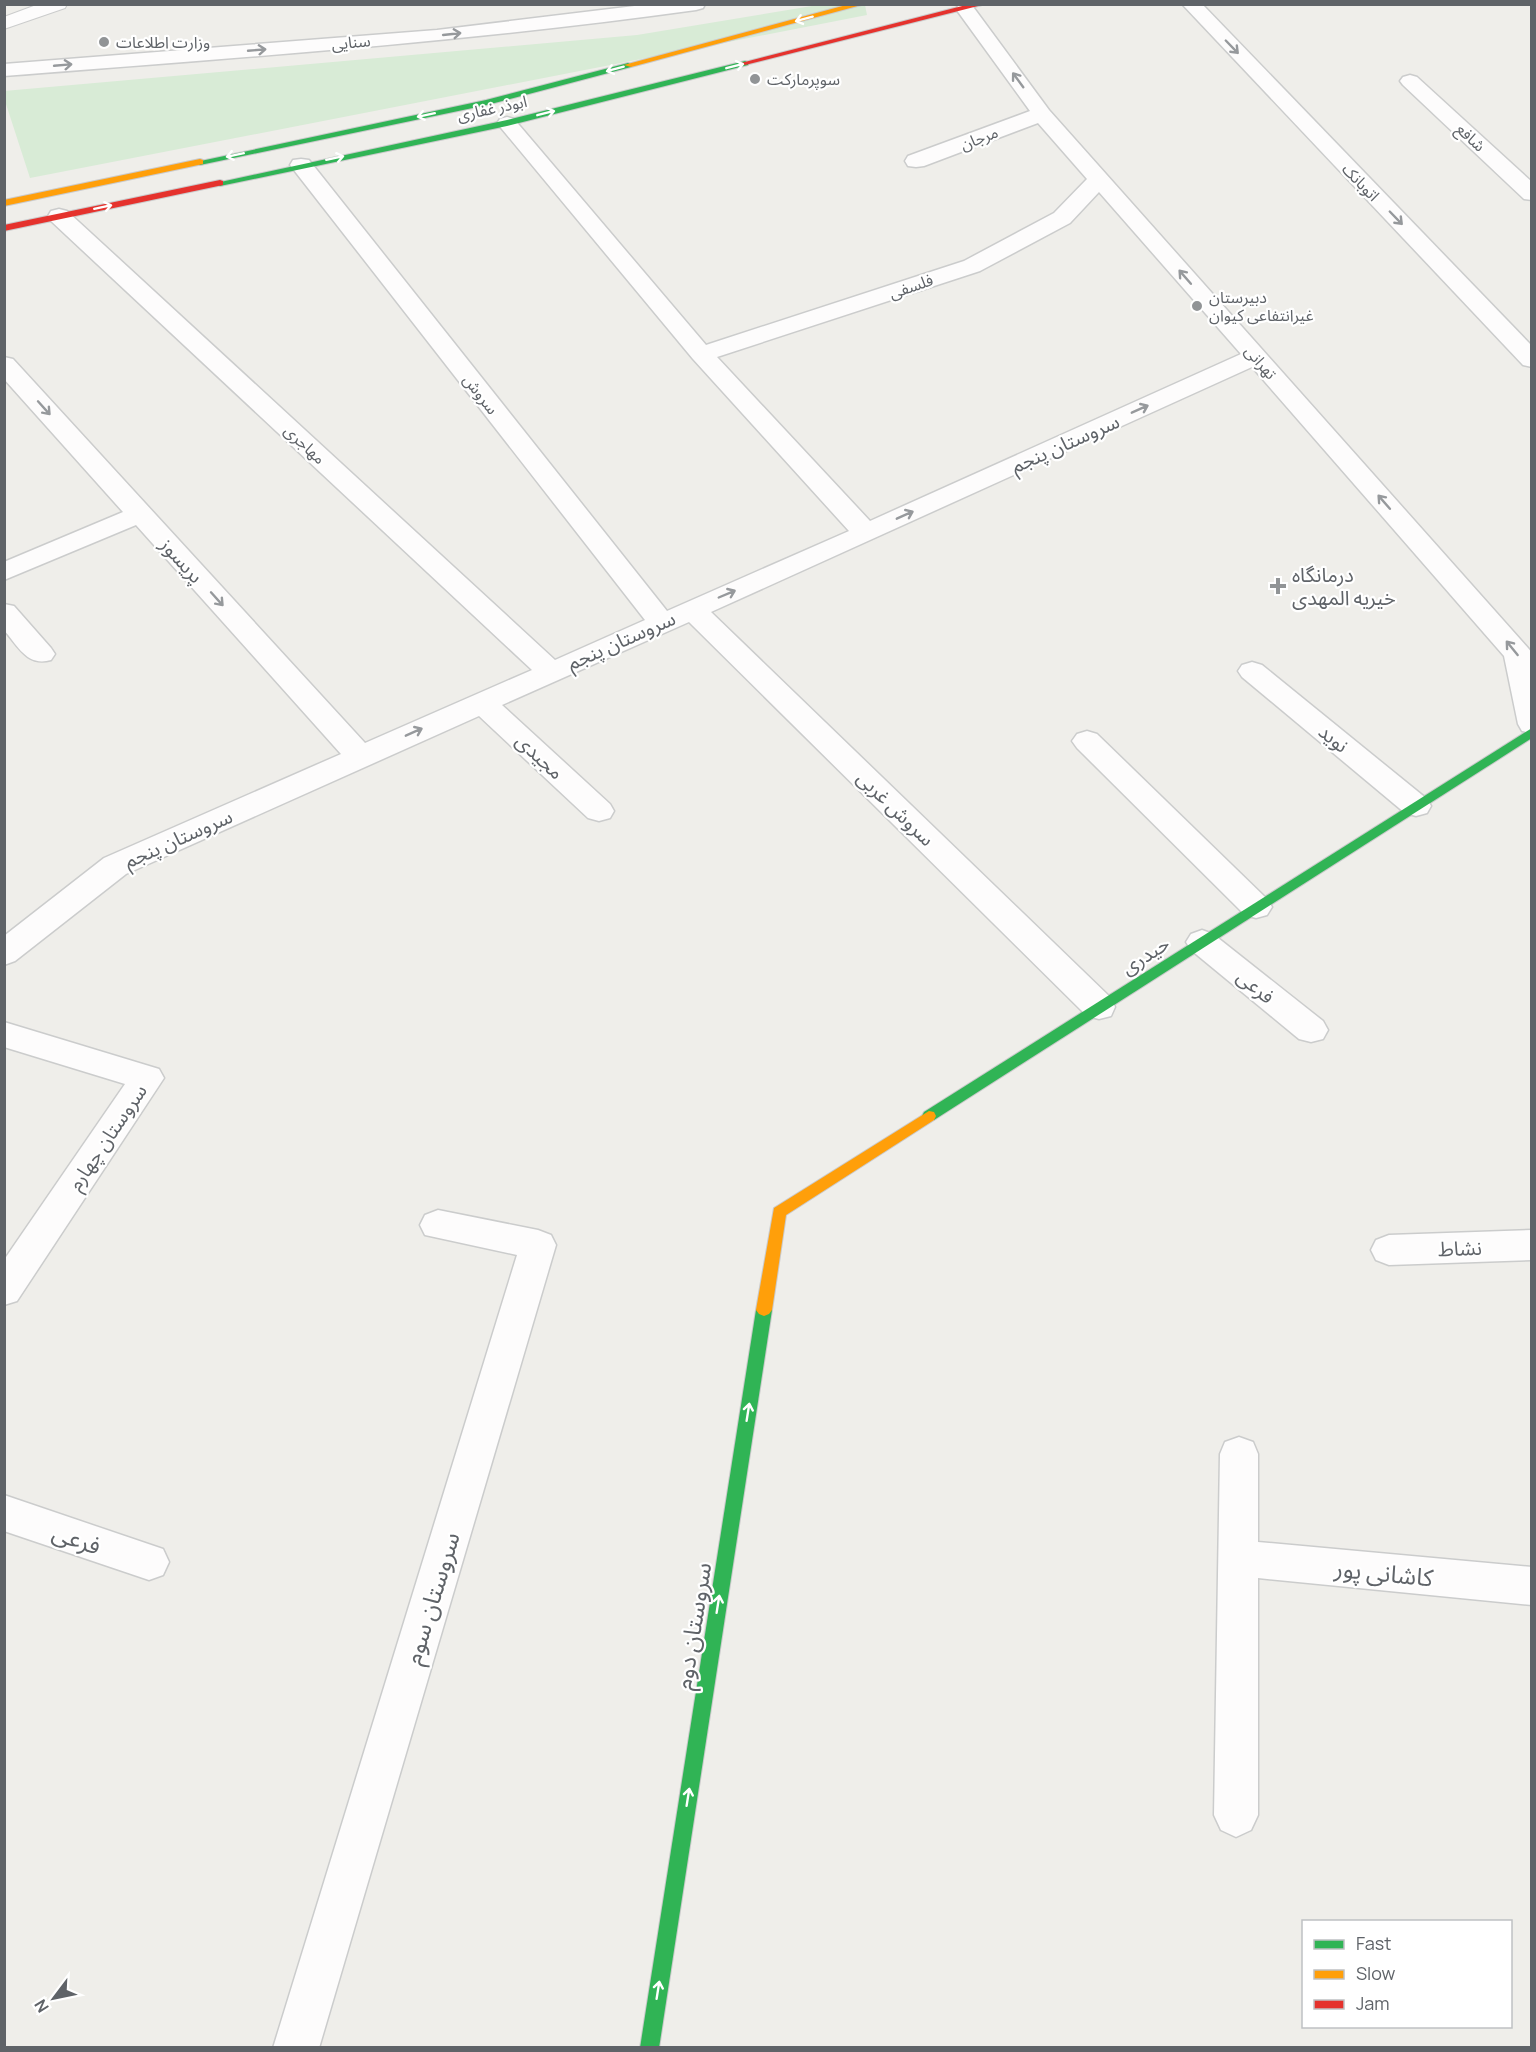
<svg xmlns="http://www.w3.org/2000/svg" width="1536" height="2052" font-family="Manrope,'Noto Sans Arabic',sans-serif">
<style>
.green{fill:#d8ebd6}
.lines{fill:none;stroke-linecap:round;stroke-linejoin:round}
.lane-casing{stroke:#cbcccc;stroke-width:2}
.street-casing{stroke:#cbcccc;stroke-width:3}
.fast-casing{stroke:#cacacb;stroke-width:2}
.slow-casing{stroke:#cacacb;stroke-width:2}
.jam-casing{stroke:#cacacb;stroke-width:2}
.lane{fill:#fdfcfc;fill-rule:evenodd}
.street{fill:#fdfcfc;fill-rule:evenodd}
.fast{fill:#30b455;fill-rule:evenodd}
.slow{fill:#ff9f0a;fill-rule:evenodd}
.jam{fill:#e5322d;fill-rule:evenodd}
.oneway{stroke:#fff}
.oneway2{stroke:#96999c}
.poi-dot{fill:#919496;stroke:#fff;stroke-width:2}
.labels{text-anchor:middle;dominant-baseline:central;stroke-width:4.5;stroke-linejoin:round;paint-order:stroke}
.far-poi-label{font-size:16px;fill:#5f6368;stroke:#fff;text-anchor:start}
.far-street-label{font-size:16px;fill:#5f6368;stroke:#fff}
.street-label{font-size:20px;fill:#5f6368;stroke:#fff}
.poi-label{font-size:20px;fill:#5f6368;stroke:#fff;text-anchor:start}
.near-street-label{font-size:24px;fill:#5f6368;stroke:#fff}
</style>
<rect width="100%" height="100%" fill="#efeeea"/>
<polygon class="green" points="818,5 865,5 867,15 30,178 5,101 4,91 637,35"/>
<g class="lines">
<g class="lane-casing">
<polygon id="lane" points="39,4 67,4 65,8 4,29 4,17"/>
</g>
<g class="street-casing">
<g id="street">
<path d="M651,4H705L703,8L696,10C466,42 236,58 4,76V64L437,30Z"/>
<path d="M971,4L1049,110L1528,648L1532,653V733L1522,731L1518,724L1504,656L1252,367L711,612L1111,998L1115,1007L1111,1016L1099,1019L1087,1016L689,622L502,705L610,804L614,811L610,818L599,821L588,818L479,716L126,874L15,961L4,965V936L104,858L341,754L136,525L4,580V562L123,512L4,379V357L13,359L365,743L532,670L51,221L48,216L51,211L59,209L67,211L555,660L645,620L290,165L293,160L301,159L309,160L667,611L849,531L693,359L497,123L500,119L507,117L514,119L706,345L964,261L1054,213L1087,179L1038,123L924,166L916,167L908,166L905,161L908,156L1030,111L956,9L959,5ZM1099,192L1241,354L870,521L717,357L980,271L1070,223Z"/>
<polygon points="1182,4 1202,4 1532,346 1532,367 1523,365"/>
<polygon points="1410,75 1417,77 1532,182 1532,200 1524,199 1403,85 1400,81 1403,77"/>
<path d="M4,604L14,606L51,648L55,654L51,660C27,667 18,646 4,630Z"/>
<polygon points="1252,662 1262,665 1427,799 1431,806 1427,813 1416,816 1405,813 1242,677 1238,671 1242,665"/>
<polygon points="1087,731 1097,734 1267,899 1272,907 1267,915 1256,918 1245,915 1077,748 1072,741 1077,734"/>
<polygon points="1202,930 1213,934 1323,1021 1328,1030 1323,1039 1311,1042 1299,1039 1191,950 1186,942 1191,934"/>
<polygon points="4,1022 159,1069 164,1078 17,1301 4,1305 4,1260 125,1084 4,1047"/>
<polygon points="438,1210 538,1230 551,1235 556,1245 319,2048 273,2048 517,1255 425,1235 420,1225 425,1215"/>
<polygon points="1532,1230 1532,1260 1389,1265 1376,1260 1371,1250 1376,1240 1389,1235"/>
<polygon points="1239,1437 1253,1442 1258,1454 1258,1542 1532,1567 1532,1605 1258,1578 1258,1815 1251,1830 1236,1837 1221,1830 1214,1815 1220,1454 1225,1442"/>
<polygon points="4,1495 163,1549 169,1562 163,1575 149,1580 4,1531"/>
</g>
</g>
<g class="fast-casing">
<g id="fast">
<polygon points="745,61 749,63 748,65 507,126 220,186 216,183 507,120"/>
<polygon points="628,63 632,65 631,67 487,105 200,165 196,162 486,100"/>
<polygon points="1532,728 1532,738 934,1120 924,1120 922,1116 924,1112"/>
<polygon points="764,1304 769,1306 772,1310 659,2048 640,2048 756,1310 759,1306"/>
</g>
</g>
<g class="slow-casing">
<g id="slow">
<polygon points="850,4 865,4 631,67 624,65"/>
<polygon points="200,159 203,160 203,164 4,206 4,200"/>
<polygon points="929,1111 934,1112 936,1116 934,1120 786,1215 772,1310 769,1314 764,1316 759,1314 756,1310 774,1208"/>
</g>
</g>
<g class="jam-casing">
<g id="jam">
<polygon points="970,4 986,4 745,65 741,63"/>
<polygon points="220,180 223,181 223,185 4,231 4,225"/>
</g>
</g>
<use href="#lane" class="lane"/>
<use href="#street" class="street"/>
<use href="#fast" class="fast"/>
<use href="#slow" class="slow"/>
<use href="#jam" class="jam"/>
</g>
<defs><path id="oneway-shaft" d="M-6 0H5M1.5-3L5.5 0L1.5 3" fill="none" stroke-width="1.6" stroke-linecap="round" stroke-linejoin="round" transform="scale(1.5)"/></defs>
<g class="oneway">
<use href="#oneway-shaft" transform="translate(804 19) rotate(165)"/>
<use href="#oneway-shaft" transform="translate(735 66) rotate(-14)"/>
<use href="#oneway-shaft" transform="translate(615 69) rotate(165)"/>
<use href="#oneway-shaft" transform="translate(546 113) rotate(-14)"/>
<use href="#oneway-shaft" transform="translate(426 115) rotate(168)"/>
<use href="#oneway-shaft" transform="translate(235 155) rotate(168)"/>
<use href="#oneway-shaft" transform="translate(335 158) rotate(-12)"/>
<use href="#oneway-shaft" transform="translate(103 207) rotate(-12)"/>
<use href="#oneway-shaft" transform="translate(748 1412) rotate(-81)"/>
<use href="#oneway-shaft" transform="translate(718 1604) rotate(-81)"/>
<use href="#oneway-shaft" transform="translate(688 1797) rotate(-81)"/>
<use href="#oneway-shaft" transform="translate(658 1990) rotate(-81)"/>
</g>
<g class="oneway2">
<use href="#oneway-shaft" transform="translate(452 34) rotate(-6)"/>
<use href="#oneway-shaft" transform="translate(1232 47) rotate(46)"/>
<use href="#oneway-shaft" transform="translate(257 50) rotate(-5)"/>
<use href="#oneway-shaft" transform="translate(63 65) rotate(-5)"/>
<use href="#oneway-shaft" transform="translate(1018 80) rotate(-126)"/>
<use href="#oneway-shaft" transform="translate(1396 218) rotate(46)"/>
<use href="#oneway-shaft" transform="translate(1185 277) rotate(-131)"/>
<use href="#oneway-shaft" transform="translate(44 408) rotate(48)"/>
<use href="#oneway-shaft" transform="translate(1140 409) rotate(-24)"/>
<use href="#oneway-shaft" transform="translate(1384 502) rotate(-131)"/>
<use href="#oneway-shaft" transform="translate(905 515) rotate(-24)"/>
<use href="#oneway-shaft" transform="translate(727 594) rotate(-23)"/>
<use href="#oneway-shaft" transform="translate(217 599) rotate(48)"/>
<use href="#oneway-shaft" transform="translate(1512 648) rotate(-129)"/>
<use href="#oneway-shaft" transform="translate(414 732) rotate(-24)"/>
</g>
<g class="poi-dot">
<circle cx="104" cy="42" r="6"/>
<circle cx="755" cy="79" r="6"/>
<circle cx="1197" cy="306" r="6"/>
<path d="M1275 577h6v6h6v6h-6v6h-6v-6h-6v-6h6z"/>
</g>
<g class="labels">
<g class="far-poi-label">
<text x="116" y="42">وزارت اطلاعات</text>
<text x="767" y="79">سوپرمارکت</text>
<text x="1209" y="297">دبیرستان<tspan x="1209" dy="18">غیرانتفاعی کیوان</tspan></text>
</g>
<g class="far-street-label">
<text transform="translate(351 42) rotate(-5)">سنایی</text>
<text transform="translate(492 108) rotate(-12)">ابوذر غفاری</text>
<text transform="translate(1471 137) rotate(43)">شافع</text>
<text transform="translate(979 138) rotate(-21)">مرجان</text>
<text transform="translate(1361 182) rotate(46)">اتوبانک</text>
<text transform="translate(911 286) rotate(-19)">فلسفی</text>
<text transform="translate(1261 362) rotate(49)">تهرانی</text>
<text transform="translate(481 394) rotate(52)">سروش</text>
<text transform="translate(305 444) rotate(43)">مهاجری</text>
</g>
<g class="street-label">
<text transform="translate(1065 443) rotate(-24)">سروستان پنجم</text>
<text transform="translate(182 560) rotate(48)">پریسوز</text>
<text transform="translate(621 640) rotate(-24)">سروستان پنجم</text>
<text transform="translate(1334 738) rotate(39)">نوید</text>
<text transform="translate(540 756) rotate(43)">مجیدی</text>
<text transform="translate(896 808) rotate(44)">سروش غربی</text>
<text transform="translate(178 838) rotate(-24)">سروستان پنجم</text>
<text transform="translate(1145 955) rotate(-33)">حیدری</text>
<text transform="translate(1256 986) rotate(39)">فرعی</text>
<text transform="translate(107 1137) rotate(-56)">سروستان چهارم</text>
<text transform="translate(1460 1248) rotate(-2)">نشاط</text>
</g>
<g class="poi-label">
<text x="1292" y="574">درمانگاه<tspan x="1292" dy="23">خیریه المهدی</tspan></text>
</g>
<g class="near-street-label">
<text transform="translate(77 1538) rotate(19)">فرعی</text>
<text transform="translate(1384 1572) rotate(6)">کاشانی پور</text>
<text transform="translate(431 1598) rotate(-73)">سروستان سوم</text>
<text transform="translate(692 1626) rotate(-81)">سروستان دوم</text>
</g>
</g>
<rect width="1536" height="2052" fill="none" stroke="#5f6368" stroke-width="12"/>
<rect x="1302" y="1920" width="210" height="108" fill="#ffffff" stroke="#bfc1c3" stroke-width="1.5"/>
<rect x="1314" y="1940" width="30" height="9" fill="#30b455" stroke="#bfc1c3" stroke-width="1.5"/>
<text x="1356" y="1950" font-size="18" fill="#5f6368">Fast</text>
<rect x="1314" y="1970" width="30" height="9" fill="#ff9f0a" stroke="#bfc1c3" stroke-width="1.5"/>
<text x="1356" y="1980" font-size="18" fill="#5f6368">Slow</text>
<rect x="1314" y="2000" width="30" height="9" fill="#e5322d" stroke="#bfc1c3" stroke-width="1.5"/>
<text x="1356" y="2010" font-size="18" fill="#5f6368">Jam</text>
<g transform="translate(54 1998) rotate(238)" stroke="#ffffff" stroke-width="4.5" paint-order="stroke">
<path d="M0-4.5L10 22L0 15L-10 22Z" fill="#5f6368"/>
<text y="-9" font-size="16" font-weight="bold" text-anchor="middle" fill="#5f6368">N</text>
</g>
</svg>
